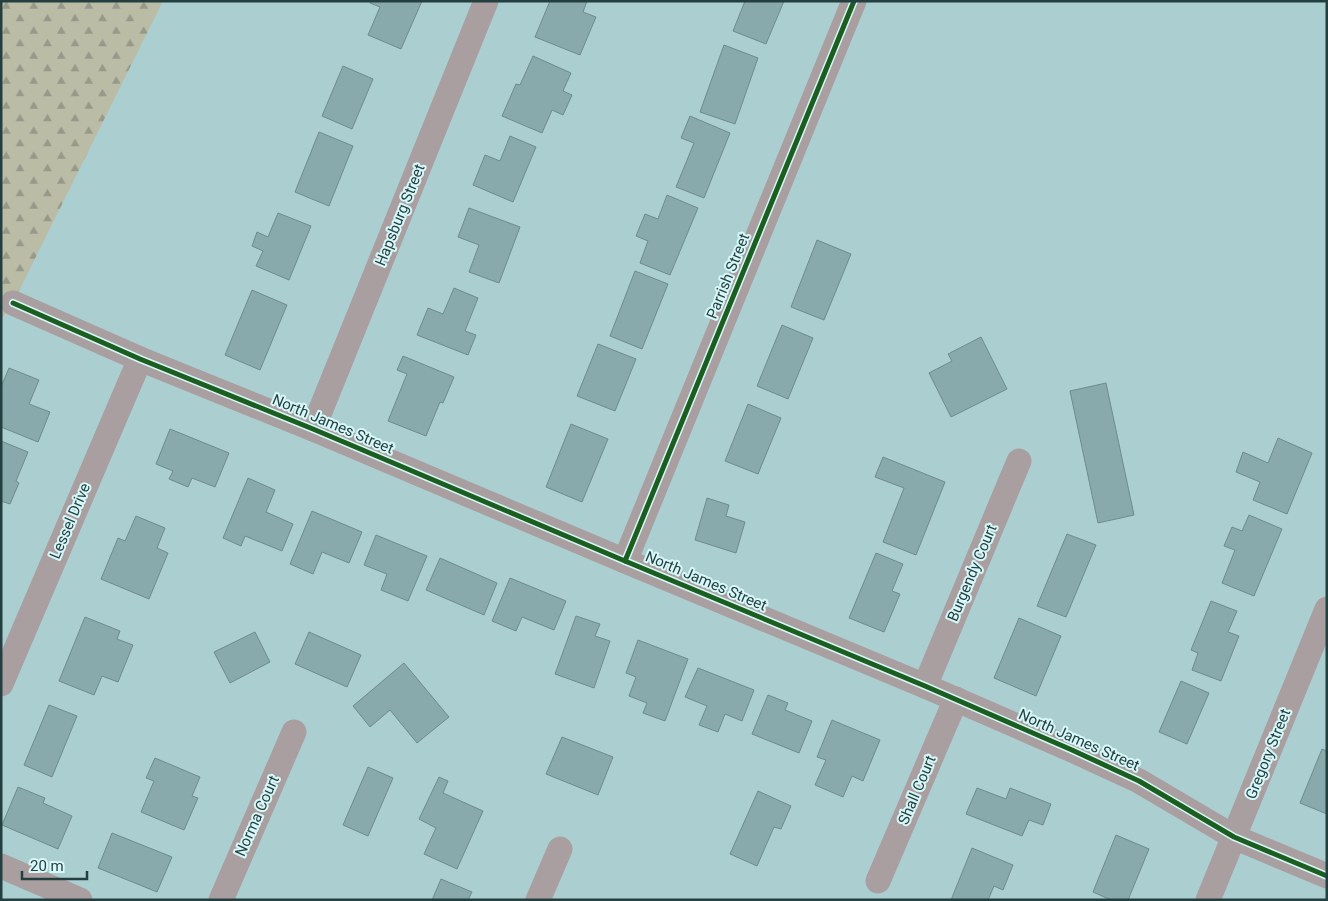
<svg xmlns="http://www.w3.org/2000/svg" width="1328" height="901" font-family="Roboto,sans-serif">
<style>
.forest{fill:url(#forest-firs)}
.building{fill:#88aaac;stroke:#6e8b8d}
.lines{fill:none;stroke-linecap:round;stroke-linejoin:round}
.minor{stroke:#a99fa0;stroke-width:25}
.cycleway-casing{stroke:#d7f7f8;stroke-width:8}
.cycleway{stroke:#1b5e20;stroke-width:5}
.labels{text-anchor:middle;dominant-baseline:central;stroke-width:4;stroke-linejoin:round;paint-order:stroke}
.street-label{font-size:15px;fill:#243f40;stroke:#d7f7f8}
</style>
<defs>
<pattern id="forest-firs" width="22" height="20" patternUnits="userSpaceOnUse" patternTransform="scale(1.25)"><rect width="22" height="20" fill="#babca6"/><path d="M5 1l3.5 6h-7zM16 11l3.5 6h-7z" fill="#979a89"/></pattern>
</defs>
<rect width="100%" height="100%" fill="#abcfd1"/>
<polygon class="forest" points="1,1 163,1 13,303 1,320"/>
<g class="building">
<polygon points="371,1 422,1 401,49 368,35 380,7 370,3"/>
<polygon points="550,1 587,1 583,12 596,17 580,55 535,37"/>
<polygon points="745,1 784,1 766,44 733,31"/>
<polygon points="724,45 758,58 735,124 700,112"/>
<polygon points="533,56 571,73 563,91 572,95 563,115 552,110 542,133 502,116 516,84 520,85"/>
<polygon points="343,66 373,79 352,129 322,116"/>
<polygon points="690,116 730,133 704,198 676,187 694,143 681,138"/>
<polygon points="319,132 353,146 329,206 295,192"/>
<polygon points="510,136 536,147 513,202 473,185 485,155 500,161"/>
<polygon points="667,195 698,208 670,275 640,263 648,241 636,236 645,214 658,219"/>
<polygon points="469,208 520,227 499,283 469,272 479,245 458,237"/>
<polygon points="278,213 311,226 289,280 256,266 263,251 252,246 257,232 268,237"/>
<polygon points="817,240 851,254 824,320 791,307"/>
<polygon points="635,271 668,284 642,349 610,336"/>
<polygon points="454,288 478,298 465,331 476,335 468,355 417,335 428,308 443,314"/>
<polygon points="252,290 287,305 260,370 225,355"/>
<polygon points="782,325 813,338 788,399 757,386"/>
<polygon points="981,337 1007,389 951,417 929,373 952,361 948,354"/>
<polygon points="598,344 636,359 615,411 577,396"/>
<polygon points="403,356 454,377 443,403 440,402 426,436 388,421 407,374 397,370"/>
<polygon points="9,368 39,380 29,404 50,412 38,442 1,427 1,387"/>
<polygon points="1106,383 1134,515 1098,523 1070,391"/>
<polygon points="748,404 781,418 758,474 725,461"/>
<polygon points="571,424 608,439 582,502 546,487"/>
<polygon points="170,429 229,453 215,487 192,478 188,487 169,479 173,471 156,464"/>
<polygon points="1278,438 1312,453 1287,514 1253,500 1260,482 1236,472 1243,452 1268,463"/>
<polygon points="1,441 28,452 16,481 19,483 10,504 1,501"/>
<polygon points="883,457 945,482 916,555 883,542 904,488 875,477"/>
<polygon points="248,478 275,490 266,512 293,524 282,551 245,536 241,546 223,538"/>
<polygon points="707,498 729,505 726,516 745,522 736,553 695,540"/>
<polygon points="312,511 362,532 349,563 322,552 313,574 290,564"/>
<polygon points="1249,515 1282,529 1254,596 1222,583 1235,550 1224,546 1232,527 1242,531"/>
<polygon points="136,516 165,528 157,548 168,553 149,599 101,579 118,538 125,541"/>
<polygon points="1067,534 1096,545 1066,617 1037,606"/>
<polygon points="376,535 427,556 408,601 381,590 387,574 364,565"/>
<polygon points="876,553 903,564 892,591 900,594 884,632 849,618"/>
<polygon points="440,558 497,583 484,615 426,590"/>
<polygon points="510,578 566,601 554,630 522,617 516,631 492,621"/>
<polygon points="1211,601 1237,611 1228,632 1239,636 1221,681 1192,670 1198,653 1191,650"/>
<polygon points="576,616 600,624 595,636 610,641 594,688 555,674"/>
<polygon points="85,617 120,631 117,639 133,645 118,682 102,676 94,695 59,681"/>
<polygon points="1019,618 1061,636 1036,696 994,678"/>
<polygon points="255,632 270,662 230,683 214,652"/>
<polygon points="309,632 361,655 347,687 295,664"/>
<polygon points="638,640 688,659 665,721 643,713 647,703 629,696 636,677 626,673"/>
<polygon points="404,663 449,717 417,743 390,710 370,727 353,706"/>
<polygon points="698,668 754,690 742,721 725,714 718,732 699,725 707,706 685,697"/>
<polygon points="1181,681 1209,693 1187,744 1159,732"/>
<polygon points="768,695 788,703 785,710 812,721 799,753 752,734"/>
<polygon points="49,705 77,716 52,777 24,765"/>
<polygon points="832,720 880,740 863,781 852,776 843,797 815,785 826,760 817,757"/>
<polygon points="562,737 613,757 598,795 546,774"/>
<polygon points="1322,749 1327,751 1327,814 1300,803"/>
<polygon points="155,758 200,777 192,796 198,798 184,830 141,812 154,781 146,778"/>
<polygon points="368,767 393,778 368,836 343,825"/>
<polygon points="439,777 448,781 443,793 483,811 457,869 424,854 436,828 419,819"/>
<polygon points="18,787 45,798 43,803 72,816 58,849 2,825"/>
<polygon points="977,788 1006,799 1010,788 1051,804 1043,825 1029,820 1022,836 966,814"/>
<polygon points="758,791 791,806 781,829 774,827 757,866 730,854"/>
<polygon points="112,833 172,857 157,892 98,868"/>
<polygon points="1116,835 1149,849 1128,900 1111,900 1093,892"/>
<polygon points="972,848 1013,865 1003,890 994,886 988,900 951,900"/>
<polygon points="441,879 472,892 468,900 432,900"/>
</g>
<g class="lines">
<g class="minor">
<polyline points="13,303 140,359 313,429 625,561 925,686 1072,750 1139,781 1234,837 1327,876"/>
<polyline points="313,429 486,1"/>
<polyline points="625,561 854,1"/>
<polyline points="1,684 140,359"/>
<polyline points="925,686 1019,461"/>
<polyline points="1,866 80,900"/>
<polyline points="878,881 956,699"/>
<polyline points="221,900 294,732"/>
<polyline points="538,900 560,849"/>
<polyline points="1208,900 1327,609"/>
</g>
<g class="cycleway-casing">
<g id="cycleway">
<polyline points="13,303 140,359 313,429 625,561 925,686 1072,750 1139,781 1234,837 1327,876"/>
<polyline points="625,561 854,1"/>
</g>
</g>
<use href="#cycleway" class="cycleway"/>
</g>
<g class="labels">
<g class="street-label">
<text transform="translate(400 215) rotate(-68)">Hapsburg Street</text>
<text transform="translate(728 276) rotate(-68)">Parrish Street</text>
<text transform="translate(333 424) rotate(23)">North James Street</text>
<text transform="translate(70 521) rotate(-67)">Lessel Drive</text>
<text transform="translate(972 573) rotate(-67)">Burgendy Court</text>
<text transform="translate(706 581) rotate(23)">North James Street</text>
<text transform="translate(1079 740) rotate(24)">North James Street</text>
<text transform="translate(1268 754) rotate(-68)">Gregory Street</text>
<text transform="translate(917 790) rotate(-67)">Shall Court</text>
<text transform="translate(257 816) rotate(-66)">Norma Court</text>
</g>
</g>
<rect width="1328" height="901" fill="none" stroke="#243f40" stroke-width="5"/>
<path d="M22 871v8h65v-8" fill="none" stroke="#243f40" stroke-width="2.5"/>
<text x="30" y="871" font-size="15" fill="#243f40" stroke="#d7f7f8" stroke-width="4" paint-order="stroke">20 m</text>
</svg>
